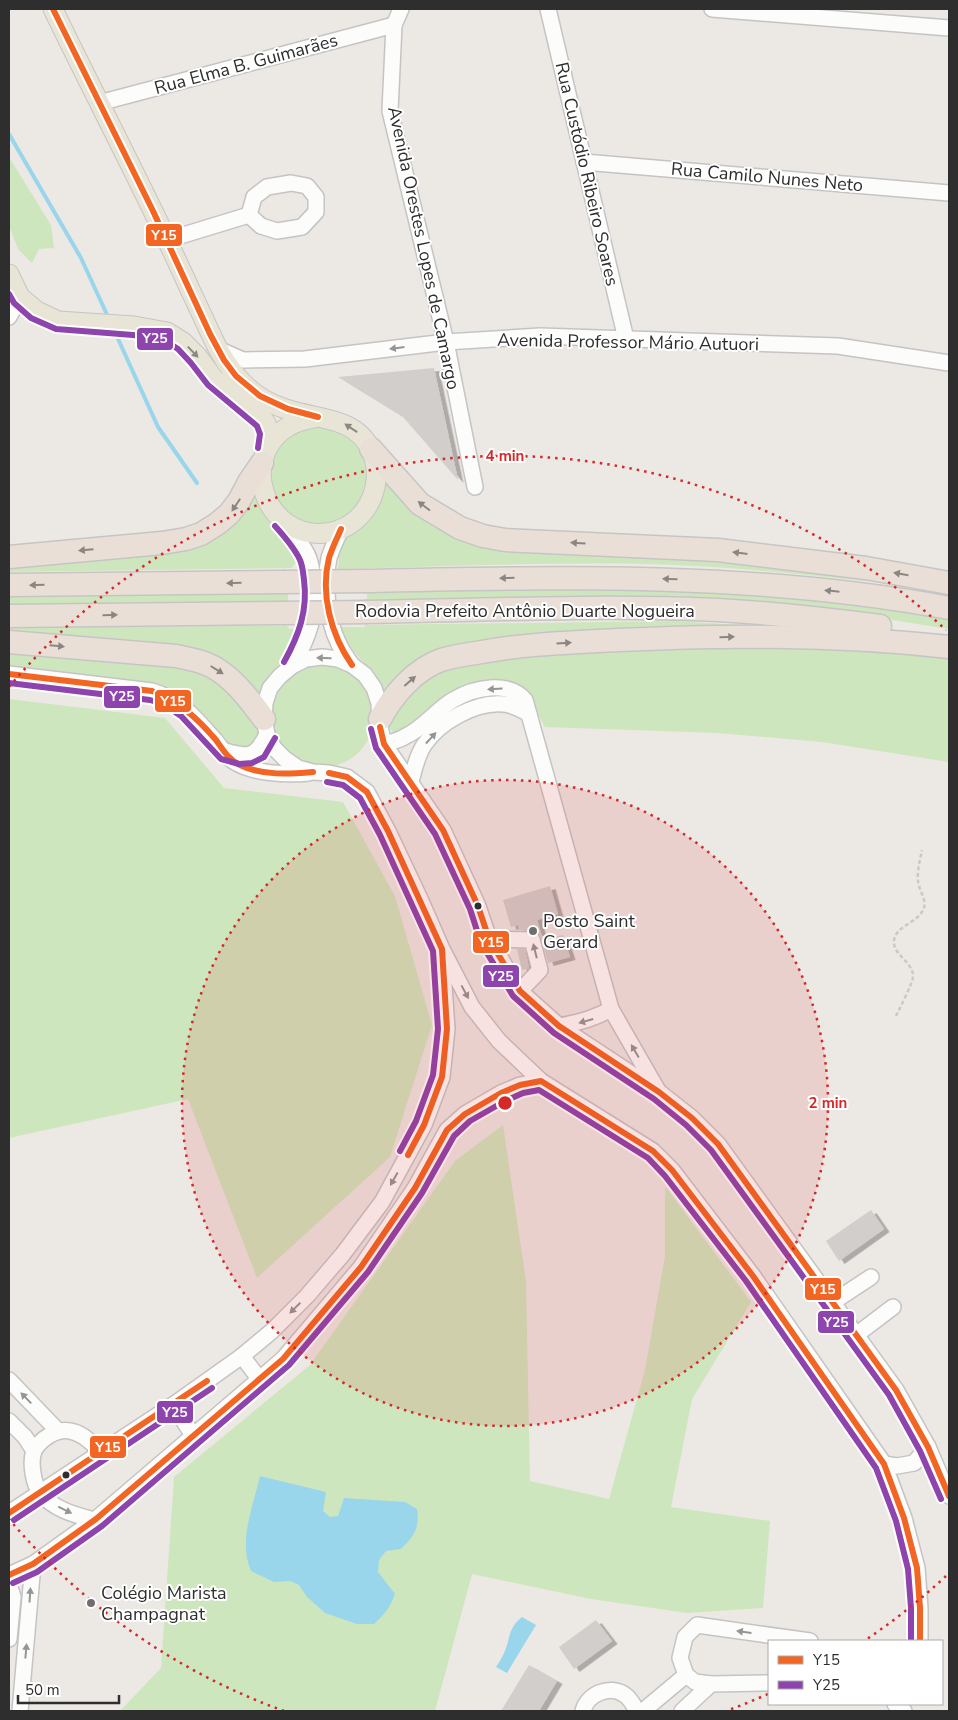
<svg xmlns="http://www.w3.org/2000/svg" width="958" height="1720" font-family="'Nunito Sans',sans-serif">
<style>
.green{fill:#cee6be}
.water{fill:#99d6ec}
.lines{fill:none;stroke-linecap:round;stroke-linejoin:round}
.stream{stroke:#99d6ec;stroke-width:4}
.building{fill:#d1cecb;filter:url(#shadow)}
.minor-casing{stroke:#c5c4c5;stroke-width:18}
.major-casing{stroke:#c6c5c4;stroke-width:21}
.highway-casing{stroke:#c6c5c4;stroke-width:25}
.path{stroke:#c9c9c8;stroke-width:2.5;stroke-dasharray:4 2.5;stroke-linecap:butt}
.minor{stroke:#fcfcfb;stroke-width:15}
.major{stroke:#e8e4d6;stroke-width:19}
.highway{stroke:#eadfd6;stroke-width:22}
.highway-bridge-casing{stroke:#c6c5c4;stroke-width:25;stroke-linecap:butt}
.highway-bridge{stroke:#eadfd6;stroke-width:22}
.bus-1-casing{stroke:#fff;stroke-width:10}
.bus-2-casing{stroke:#fff;stroke-width:10}
.bus-1{stroke:#f26522;stroke-width:6}
.bus-2{stroke:#8e44ad;stroke-width:6}
.oneway{fill:#959594}
.oneway2{fill:#8b8982}
.oneway3{fill:#8c8682}
.ring{fill:none;stroke:#d62828;stroke-width:2.5;stroke-dasharray:2.5 5}
.bus-dot{fill:#2e2e2e;stroke:#fff;stroke-width:2}
.poi-dot{fill:#706f6e;stroke:#fff;stroke-width:2}
.labels{text-anchor:middle;dominant-baseline:central;stroke-width:4;stroke-linejoin:round;paint-order:stroke}
.street-label{font-size:18px;fill:#2e2e2e;stroke:#fff}
.poi-label{font-size:18px;fill:#2e2e2e;stroke:#fff;text-anchor:start}
.centre{fill:#d62828;stroke:#fff;stroke-width:2.5}
.ring-label{font-size:15px;text-anchor:middle;font-weight:bold;fill:#d62828;stroke:#fff;stroke-width:4;stroke-linejoin:round;paint-order:stroke}
.line-badge{stroke:#fff;stroke-width:2}
.badge-label{font-size:14px;text-anchor:middle;font-weight:bold;fill:#fff}
</style>
<defs>
<filter id="shadow"><feDropShadow dx="5.5" dy="3" stdDeviation="0" flood-color="#0004"/></filter>
</defs>
<rect width="100%" height="100%" fill="#ece8e4"/>
<g class="green">
<polygon points="9,157 51,225 54,248 39,249 32,263 18,249 9,226"/>
<circle cx="319" cy="475" r="50"/>
<path d="M383,473L436,523L771,561L890,584C809,575 727,566 645,564C542,562 440,567 338,569L340,547L344,540L372,511Z"/>
<polygon points="256,489 298,551 301,562 295,563 292,568 9,572 9,563 178,549"/>
<polygon points="587,587 718,591 869,605 949,618 949,629 867,616 367,604 367,593"/>
<polygon points="288,593 288,604 9,608 9,595"/>
<polygon points="674,621 761,626 479,644 385,697 373,673 342,638 338,627 365,627 365,625"/>
<polygon points="288,626 289,629 305,629 290,652 269,675 259,699 227,668 9,636 9,627"/>
<path d="M648,646L949,651V762L822,742L717,733L545,727L529,697L499,683L396,734C388,730 388,724 390,716L433,671L472,660Z"/>
<polygon points="9,649 187,664 222,681 257,727 259,738 246,750 229,746 192,703 178,694 161,686 139,682 9,667"/>
<circle cx="323" cy="716" r="51"/>
<polygon points="9,699 165,718 224,788 343,802 395,896 432,1025 390,1157 257,1278 188,1099 9,1138"/>
<polygon points="503,1125 526,1281 530,1481 609,1499 645,1370 665,1256 665,1186 751,1302 692,1399 671,1507 770,1521 763,1608 687,1613 591,1599 472,1574 435,1711 120,1711 161,1668 174,1477 310,1365 455,1161"/>
</g>
<g class="water">
<path d="M260,1476L326,1492L323,1511L330,1517L338,1516L344,1498L405,1502L417,1509C420,1528 414,1536 401,1549L386,1551L379,1560L378,1572L395,1594C391,1606 384,1615 374,1624H357L325,1613L307,1597L299,1585L290,1581L274,1582L251,1571C238,1541 253,1507 260,1476Z"/>
<path d="M522,1617L536,1625L507,1673L496,1667C499,1662 502,1658 504,1653C511,1638 507,1629 522,1617Z"/>
</g>
<g class="lines">
<g class="stream">
<polyline points="9,134 81,258 109,319"/>
<polyline points="114,330 158,427 197,483"/>
</g>
</g>
<g class="building">
<polygon points="434,368 458,480 403,417 338,377"/>
<polygon points="550,886 558,914 537,920 543,940 563,935 570,957 548,963 541,938 538,933 532,931 519,930 518,925 511,927 503,900"/>
<polygon points="517,949 525,949 529,968 522,970"/>
<polygon points="871,1210 884,1229 839,1261 826,1241"/>
<polygon points="596,1620 612,1641 574,1669 559,1647"/>
<polygon points="529,1665 557,1681 539,1711 501,1711"/>
</g>
<g class="lines">
<g class="minor-casing">
<g id="minor">
<polyline points="401,9 394,25 390,111 446,342 475,487"/>
<polyline points="548,9 626,339"/>
<polyline points="712,9 949,28"/>
<polyline points="99,103 394,25"/>
<polyline points="584,162 949,193"/>
<polygon points="291,183 307,186 316,197 316,212 302,227 277,231 261,226 249,215 254,197 267,187"/>
<polyline points="167,240 249,215"/>
<polyline points="9,317 20,297"/>
<polyline points="218,349 243,360 305,359 446,342 540,336 838,346 949,363"/>
<path d="M284,523C293,535 306,547 310,562C312,568 312,575 313,581C318,613 308,639 292,666"/>
<path d="M341,529C337,538 332,548 329,558C324,582 327,620 338,642C341,650 347,658 352,665"/>
<path d="M9,674L152,691C182,700 195,718 215,740C221,747 226,756 233,761C252,774 287,775 309,773"/>
<path d="M384,744C392,742 400,740 406,736C424,728 436,710 453,700C473,688 508,680 525,700L611,1009L657,1089"/>
<path d="M225,751C249,758 256,757 267,734"/>
<path d="M411,782C414,769 417,756 424,745C439,722 476,701 504,704C514,705 522,710 529,714"/>
<polyline points="489,939 532,940 540,970 520,991"/>
<path d="M559,1026C578,1023 594,1019 611,1009"/>
<polyline points="833,1302 871,1277"/>
<polyline points="856,1335 893,1307"/>
<polyline points="242,1356 260,1380"/>
<polyline points="9,1380 58,1431"/>
<polyline points="173,1405 193,1435"/>
<polyline points="9,1421 25,1437 34,1451"/>
<polyline points="884,1464 897,1466 914,1463 928,1447"/>
<polyline points="9,1513 173,1405 242,1356 272,1331 307,1296 343,1254 382,1202 424,1125 442,1077 447,1029 442,956"/>
<path d="M94,1520C75,1515 52,1509 40,1492C33,1484 30,1461 34,1451C40,1439 57,1428 70,1431C83,1433 92,1444 102,1452"/>
<polyline points="9,1575 33,1564 96,1519 283,1359 361,1267 415,1188 447,1130 465,1114 501,1093 520,1085 541,1081"/>
<polyline points="9,1584 13,1597 9,1639"/>
<polyline points="920,1641 920,1608 917,1568 904,1518 884,1464 753,1276 672,1170 653,1151 541,1081 499,1041 472,1007 442,949 421,901 388,831 367,792 347,777 329,773 313,772 298,768 285,759 274,748 267,734 264,719 265,703 270,688 280,676 292,666 306,659 322,657 338,659 352,665 365,675 374,688 379,703 380,727 384,744 443,830 478,906 489,939 520,991 559,1026 659,1092 692,1118 718,1144 896,1390 928,1447 949,1496"/>
<polyline points="769,1683 711,1684 695,1682 686,1675 680,1658 685,1637 697,1625 810,1641"/>
<polyline points="895,1704 904,1711"/>
<polyline points="20,1711 33,1564"/>
<path d="M583,1711C587,1694 610,1684 625,1695C630,1698 634,1706 637,1711"/>
<polyline points="643,1711 686,1675"/>
<polyline points="682,1711 711,1684"/>
</g>
</g>
<g class="major-casing">
<g id="major">
<path d="M53,9C90,86 130,162 167,240C179,265 190,290 202,315C213,339 223,363 242,382C253,394 270,404 286,409C317,420 357,416 372,452C386,487 365,528 326,533C265,540 236,457 289,426C298,421 308,419 318,417"/>
<path d="M9,274L20,297L37,311L58,321L134,326L167,332L183,342L198,357L214,379L264,420C270,429 269,438 267,449"/>
</g>
</g>
<g class="highway-casing">
<g id="highway">
<polyline points="371,449 420,504 460,528 483,536 505,540 718,550 866,568 949,583"/>
<polyline points="9,557 162,543 186,539 201,534 217,524 229,514 239,501 249,482 262,463"/>
<path d="M366,581C561,577 757,572 949,608"/>
<polyline points="9,585 283,582"/>
<path d="M367,612C484,610 601,605 718,610C772,613 826,619 880,626"/>
<polyline points="9,616 283,613"/>
<path d="M9,642L176,656C191,659 208,662 221,672C238,684 252,703 264,719"/>
<path d="M380,719C393,695 414,670 441,660C454,656 468,654 482,652C520,645 559,643 598,641C716,635 832,634 949,647"/>
</g>
</g>
<path class="path" d="M896,1016C899,1010 913,982 913,977C914,962 892,955 894,940C896,926 917,923 923,910C928,901 919,891 918,881C917,871 920,860 922,850"/>
<use href="#minor" class="minor"/>
<use href="#major" class="major"/>
<use href="#highway" class="highway"/>
<g class="highway-bridge-casing">
<g id="highway-bridge">
<polyline points="283,582 366,581"/>
<polyline points="283,613 367,612"/>
</g>
</g>
<use href="#highway-bridge" class="highway-bridge"/>
<g class="bus-1-casing">
<g id="bus-1">
<polyline points="53,9 153,211 210,334 224,360 236,376 260,396 288,409 318,417"/>
<path d="M341,529C337,538 332,548 329,558C320,594 331,635 352,665"/>
<path d="M9,674L152,691C179,701 198,719 216,740C223,750 229,760 240,765C262,776 290,774 313,772"/>
<polyline points="380,727 384,744 443,830 478,906 489,939 520,991 559,1026 659,1092 692,1118 718,1144 896,1390 928,1447 949,1496"/>
<polyline points="329,773 347,777 367,792 388,831 442,949 447,1029 442,1077 424,1125 408,1155"/>
<polyline points="9,1513 207,1381"/>
<polyline points="9,1575 33,1564 96,1519 283,1359 361,1267 415,1188 447,1130 465,1114 501,1093 520,1085 541,1081 653,1151 672,1170 753,1276 884,1464 904,1518 917,1568 920,1608 920,1641"/>
</g>
</g>
<g class="bus-2-casing">
<g id="bus-2">
<polyline points="9,294 14,303 31,318 56,329 133,335 164,340 178,349 191,363 208,385 257,426 260,434 258,448"/>
<path d="M275,526C284,536 294,547 300,560C303,567 303,573 304,580C308,610 299,635 284,662"/>
<polyline points="9,683 150,700 163,704 181,716 221,759 239,764 252,763 264,757 275,738"/>
<polyline points="371,729 376,748 435,834 470,909 481,943 513,996 554,1033 654,1099 686,1125 711,1150 889,1395 920,1451 941,1499"/>
<polyline points="327,782 343,785 360,798 380,835 433,951 438,1029 433,1075 416,1121 400,1151"/>
<polyline points="14,1520 212,1388"/>
<polyline points="13,1583 37,1572 102,1526 289,1365 368,1272 422,1193 454,1136 470,1121 505,1101 523,1093 539,1090 648,1158 665,1176 746,1281 876,1468 896,1521 908,1569 911,1608 911,1641"/>
</g>
</g>
<use href="#bus-1" class="bus-1"/>
<use href="#bus-2" class="bus-2"/>
</g>
<defs><path id="oneway-solid" d="M-6-.8H1V-3.2L6.5 0L1 3.2V.8H-6Z" transform="scale(1.25)"/></defs>
<g class="oneway">
<use href="#oneway-solid" transform="translate(397 348) rotate(173)"/>
<use href="#oneway-solid" transform="translate(324 658) rotate(-179)"/>
<use href="#oneway-solid" transform="translate(495 689) rotate(176)"/>
<use href="#oneway-solid" transform="translate(431 738) rotate(-47)"/>
<use href="#oneway-solid" transform="translate(535 951) rotate(-104)"/>
<use href="#oneway-solid" transform="translate(465 992) rotate(62)"/>
<use href="#oneway-solid" transform="translate(586 1021) rotate(164)"/>
<use href="#oneway-solid" transform="translate(635 1051) rotate(-120)"/>
<use href="#oneway-solid" transform="translate(394 1179) rotate(119)"/>
<use href="#oneway-solid" transform="translate(295 1308) rotate(135)"/>
<use href="#oneway-solid" transform="translate(26 1398) rotate(-134)"/>
<use href="#oneway-solid" transform="translate(65 1510) rotate(26)"/>
<use href="#oneway-solid" transform="translate(30 1595) rotate(-86)"/>
<use href="#oneway-solid" transform="translate(744 1632) rotate(-172)"/>
<use href="#oneway-solid" transform="translate(26 1651) rotate(-85)"/>
</g>
<g class="oneway2">
<use href="#oneway-solid" transform="translate(193 352) rotate(46)"/>
<use href="#oneway-solid" transform="translate(351 428) rotate(-146)"/>
</g>
<g class="oneway3">
<use href="#oneway-solid" transform="translate(236 505) rotate(124)"/>
<use href="#oneway-solid" transform="translate(424 506) rotate(-143)"/>
<use href="#oneway-solid" transform="translate(578 543) rotate(-177)"/>
<use href="#oneway-solid" transform="translate(86 550) rotate(175)"/>
<use href="#oneway-solid" transform="translate(740 553) rotate(-173)"/>
<use href="#oneway-solid" transform="translate(901 574) rotate(-170)"/>
<use href="#oneway-solid" transform="translate(507 578) rotate(179)"/>
<use href="#oneway-solid" transform="translate(670 579) rotate(-178)"/>
<use href="#oneway-solid" transform="translate(234 583) rotate(179)"/>
<use href="#oneway-solid" transform="translate(37 585) rotate(179)"/>
<use href="#oneway-solid" transform="translate(832 591) rotate(-174)"/>
<use href="#oneway-solid" transform="translate(110 615) rotate(-1)"/>
<use href="#oneway-solid" transform="translate(727 637) rotate(-1)"/>
<use href="#oneway-solid" transform="translate(564 643) rotate(-3)"/>
<use href="#oneway-solid" transform="translate(57 646) rotate(5)"/>
<use href="#oneway-solid" transform="translate(217 670) rotate(32)"/>
<use href="#oneway-solid" transform="translate(410 681) rotate(-41)"/>
</g>
<circle cx="505" cy="1103" r="323" fill="#d62828" fill-opacity=".12"/>
<g class="ring">
<circle cx="505" cy="1103" r="323"/>
<path d="M946 1576A647 647 0 0 1 867 1639M768 1694A647 647 0 0 1 726 1711M284 1711A647 647 0 0 1 9 1519M9 687A647 647 0 0 1 946 630"/>
</g>
<g class="bus-dot">
<circle cx="478" cy="906" r="4.5"/>
<circle cx="66" cy="1475" r="4.5"/>
</g>
<g class="poi-dot">
<circle cx="533" cy="931" r="5"/>
<circle cx="91" cy="1603" r="5"/>
</g>
<g class="labels">
<g class="street-label">
<text transform="translate(246 64) rotate(-15)">Rua Elma B. Guimarães</text>
<text transform="translate(587 174) rotate(77)">Rua Custódio Ribeiro Soares</text>
<text transform="translate(767 177) rotate(5)">Rua Camilo Nunes Neto</text>
<text transform="translate(424 248) rotate(78)">Avenida Orestes Lopes de Camargo</text>
<text transform="translate(628 342) rotate(1)">Avenida Professor Mário Autuori</text>
<text x="525" y="611">Rodovia Prefeito Antônio Duarte Nogueira</text>
</g>
<g class="poi-label">
<text x="543" y="921">Posto Saint<tspan x="543" dy="21">Gerard</tspan></text>
<text x="101" y="1593">Colégio Marista<tspan x="101" dy="21">Champagnat</tspan></text>
</g>
</g>
<circle cx="505" cy="1103" r="8" class="centre"/>
<g class="ring-label">
<text x="505" y="461">4 min</text>
<text x="828" y="1108">2 min</text>
</g>
<g class="line-badge">
<rect x="145" y="223" width="38" height="24" rx="5" fill="#f26522"/>
<rect x="136" y="327" width="38" height="24" rx="5" fill="#8e44ad"/>
<rect x="103" y="685" width="38" height="24" rx="5" fill="#8e44ad"/>
<rect x="154" y="689" width="38" height="24" rx="5" fill="#f26522"/>
<rect x="472" y="930" width="38" height="24" rx="5" fill="#f26522"/>
<rect x="482" y="964" width="38" height="24" rx="5" fill="#8e44ad"/>
<rect x="804" y="1277" width="38" height="24" rx="5" fill="#f26522"/>
<rect x="817" y="1310" width="38" height="24" rx="5" fill="#8e44ad"/>
<rect x="156" y="1400" width="38" height="24" rx="5" fill="#8e44ad"/>
<rect x="89" y="1435" width="38" height="24" rx="5" fill="#f26522"/>
</g>
<g class="badge-label">
<text x="164" y="240">Y15</text>
<text x="155" y="343">Y25</text>
<text x="122" y="701">Y25</text>
<text x="173" y="706">Y15</text>
<text x="491" y="947">Y15</text>
<text x="501" y="981">Y25</text>
<text x="823" y="1294">Y15</text>
<text x="836" y="1327">Y25</text>
<text x="175" y="1417">Y25</text>
<text x="108" y="1452">Y15</text>
</g>
<rect width="958" height="1720" fill="none" stroke="#2e2e2e" stroke-width="20"/>
<rect x="768" y="1640" width="175" height="65" fill="#ffffff" stroke="#ababab"/>
<rect x="778" y="1656" width="25" height="8" fill="#f26522" stroke="#ababab"/>
<text x="813" y="1665" font-size="15" fill="#2e2e2e">Y15</text>
<rect x="778" y="1681" width="25" height="8" fill="#8e44ad" stroke="#ababab"/>
<text x="813" y="1690" font-size="15" fill="#2e2e2e">Y25</text>
<path d="M18 1695v8h101v-8" fill="none" stroke="#2e2e2e" stroke-width="2.5"/>
<text x="25" y="1695" font-size="15" fill="#2e2e2e" stroke="#ffffff" stroke-width="4" paint-order="stroke">50 m</text>
</svg>
